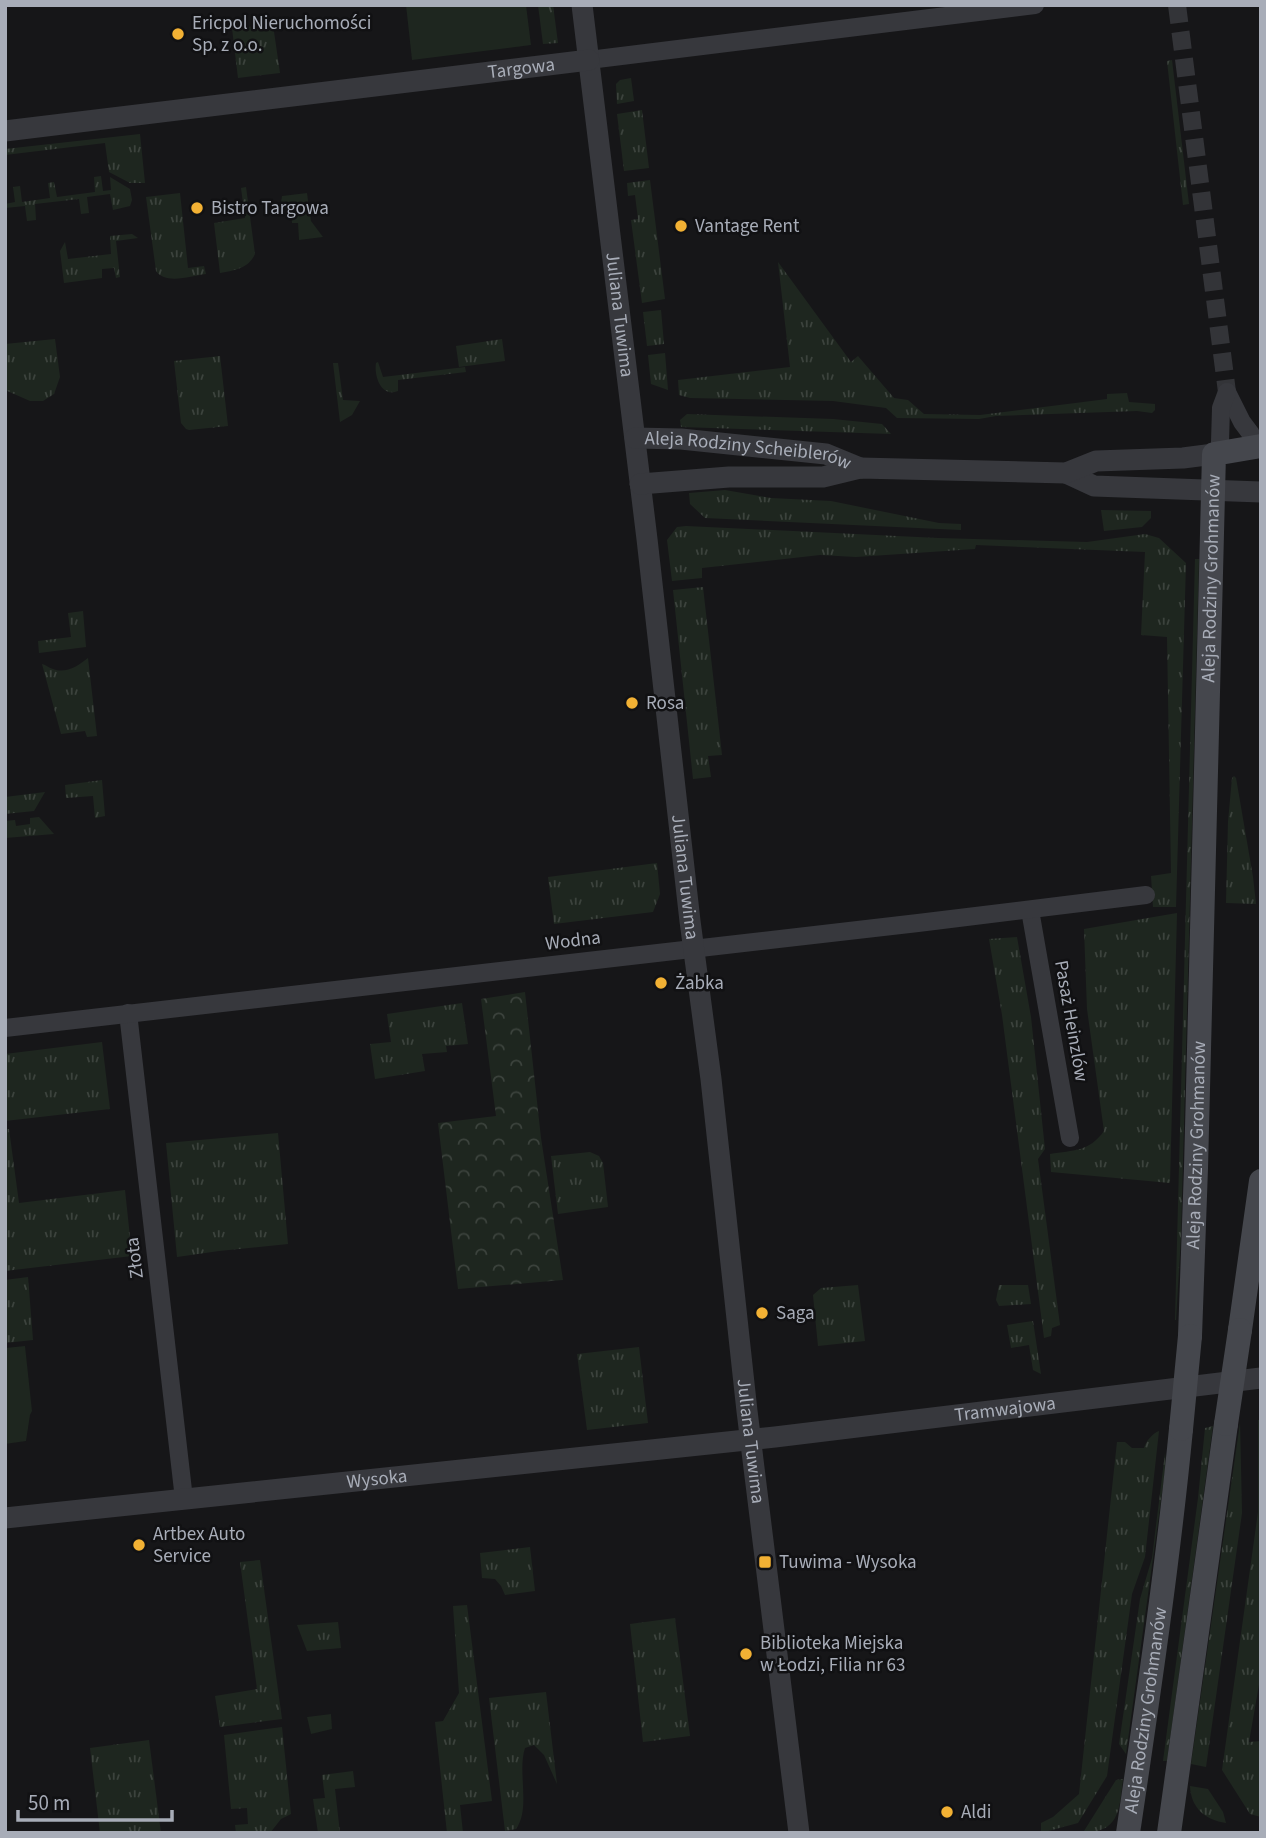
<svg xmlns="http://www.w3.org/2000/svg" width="1266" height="1838" font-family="'Source Sans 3',sans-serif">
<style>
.grass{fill:url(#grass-tufts)}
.forest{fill:url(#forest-crowns)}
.green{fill:#1e261f}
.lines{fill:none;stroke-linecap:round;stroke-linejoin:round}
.minor-tunnel{stroke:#333438;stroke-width:18;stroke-dasharray:18 9;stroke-linecap:butt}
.minor{stroke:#37383d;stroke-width:18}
.tertiary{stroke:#37383d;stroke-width:21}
.secondary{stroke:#45474d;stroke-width:24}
.secondary-bridge{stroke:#45474d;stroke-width:24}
.poi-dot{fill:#f2b134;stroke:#111113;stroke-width:2.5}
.labels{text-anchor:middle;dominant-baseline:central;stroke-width:5;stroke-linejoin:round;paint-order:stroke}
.poi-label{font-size:19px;fill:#a8adb8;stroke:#111113;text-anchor:start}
.street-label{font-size:19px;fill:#a8adb8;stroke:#111113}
</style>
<defs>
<pattern id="grass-tufts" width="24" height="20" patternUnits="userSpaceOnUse" patternTransform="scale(1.75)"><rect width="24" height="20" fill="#1e261f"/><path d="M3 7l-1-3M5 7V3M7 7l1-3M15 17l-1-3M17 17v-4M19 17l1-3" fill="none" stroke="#3c433d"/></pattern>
<pattern id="forest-crowns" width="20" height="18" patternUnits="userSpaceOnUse" patternTransform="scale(1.75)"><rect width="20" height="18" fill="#1e261f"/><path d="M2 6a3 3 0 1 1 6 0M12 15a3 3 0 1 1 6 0" fill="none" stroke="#3c433d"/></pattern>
</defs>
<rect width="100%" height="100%" fill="#161618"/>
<g class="grass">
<polygon points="538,5 553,5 558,43 543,44"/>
<polygon points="273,25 280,73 238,78 232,28"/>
<polygon points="1172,60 1189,204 1183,205 1167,61"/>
<polygon points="631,78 634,101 617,104 616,84 620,80"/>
<polygon points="642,110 649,168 624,171 617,114"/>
<polygon points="140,134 145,183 130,183 109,172 105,143 5,155 5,149"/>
<polygon points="101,176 103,191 111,190 110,177 130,189 132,200 130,206 113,210 110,194 87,197 89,213 81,214 79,199 35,204 36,220 27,221 25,206 5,208 5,204 15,202 13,187 20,186 22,202 50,198 48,183 54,182 57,197 95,192 94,177"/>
<polygon points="650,180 665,299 642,303 631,220 638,219 635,195 628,196 627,183"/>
<path d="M246,187L255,254C248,269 235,270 220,273L214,223L245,218L241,188Z"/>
<path d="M180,193L188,268L204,266L206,274C190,276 166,285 156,271L146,197Z"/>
<polygon points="132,234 138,238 116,241 120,277 116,278 114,268 102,269 102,278 64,283 60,251 65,242 68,259 111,254 110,236"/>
<polygon points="778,262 851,362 858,356 894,398 908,400 924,414 980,415 1107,399 1107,394 1127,393 1129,402 1155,404 1155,410 1152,413 1137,411 996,416 979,419 897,418 886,408 833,401 690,398 679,395 678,380 790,367"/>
<polygon points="661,310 664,344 647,346 643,312"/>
<polygon points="55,339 60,377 54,394 43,401 30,401 5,390 5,344"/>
<polygon points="502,339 505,361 459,367 456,346"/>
<polygon points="665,353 668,390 651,384 648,355"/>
<polygon points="220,356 228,426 189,430 186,429 181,423 174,361"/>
<path d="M378,362L383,377L465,367L466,372L398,380V391C381,398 374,376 376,363Z"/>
<polygon points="333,363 338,363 343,400 360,401 352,415 340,422"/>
<polygon points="687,414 833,419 882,424 891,434 681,427 680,420"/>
<polygon points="725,490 771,498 831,501 939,523 961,524 961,530 705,518 690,504 689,493"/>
<polygon points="1101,510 1151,511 1151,518 1142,527 1104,531"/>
<polygon points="686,526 938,538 1087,542 1145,534 1159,538 1186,563 1176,907 1153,907 1151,876 1171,873 1167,637 1141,635 1145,552 976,545 975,549 856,557 820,555 702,568 702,578 672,581 667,540 677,527"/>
<polygon points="1195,559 1199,559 1181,1236 1176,1320 1175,1320"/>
<polygon points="703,587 722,755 708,756 711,777 693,779 673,590"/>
<polygon points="83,611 86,647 39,653 38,641 71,637 68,613"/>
<path d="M88,658L97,736L87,737L85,731L61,734L42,664C46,665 49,668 53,669C66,674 78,666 88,658Z"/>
<polygon points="1234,776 1236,778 1253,877 1256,904 1226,903 1228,822 1232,778"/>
<polygon points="102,780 105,816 95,818 93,796 66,798 65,785"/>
<polygon points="45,792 34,811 5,814 5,797"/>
<polygon points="39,817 54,834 5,838 5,821 15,820 16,826 30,824 30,818"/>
<polygon points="657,863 660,894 653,912 554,924 548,877"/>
<path d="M1177,913L1170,1183L1051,1172L1050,1154C1074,1150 1089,1152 1104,1131L1087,1009L1084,929Z"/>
<polygon points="1017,937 1031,1017 1045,1149 1038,1159 1060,1325 1052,1328 1051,1336 1044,1338 1002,1015 989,939"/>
<polygon points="462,1003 468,1044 446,1046 447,1052 422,1054 425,1071 375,1079 370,1044 391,1042 387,1014"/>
<polygon points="102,1042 110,1109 5,1121 5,1054"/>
<polygon points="5,1129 9,1129 19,1203 125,1190 132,1256 5,1271"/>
<polygon points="278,1133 288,1244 219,1251 177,1257 166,1143"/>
<polygon points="590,1152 599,1156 603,1163 608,1207 558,1214 551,1156"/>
<polygon points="28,1277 33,1340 5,1343 5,1280"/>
<polygon points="858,1285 865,1341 818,1346 813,1295 821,1288"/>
<polygon points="999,1285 1028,1285 1031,1304 999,1306 996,1300"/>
<polygon points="1033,1321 1041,1374 1033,1370 1029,1345 1011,1348 1007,1325"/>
<polygon points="639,1347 648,1423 587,1430 577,1354"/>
<polygon points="1258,1420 1261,1420 1261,1673 1249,1742 1261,1741 1261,1817 1250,1814 1222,1770 1258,1512"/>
<polygon points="1240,1423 1242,1513 1206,1767 1191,1764"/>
<polygon points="1213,1426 1167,1761 1163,1761 1198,1498 1205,1428"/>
<path d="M1159,1431L1145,1557L1132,1594L1107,1776L1078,1823L1041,1833V1823L1053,1817L1079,1794L1117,1442H1125L1132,1448H1144C1146,1441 1153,1433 1159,1431Z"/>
<polygon points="1165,1453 1166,1464 1126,1754 1119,1744 1140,1599 1152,1558"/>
<polygon points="530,1547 535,1591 505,1595 501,1586 495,1579 482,1578 480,1553"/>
<polygon points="260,1560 282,1719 220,1727 215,1696 257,1689 240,1562"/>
<polygon points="467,1605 492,1801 460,1805 463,1833 447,1833 435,1722 443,1721 459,1693 453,1606"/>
<polygon points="675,1618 690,1736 643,1742 630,1624"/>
<polygon points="338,1622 341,1648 307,1651 297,1625"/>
<path d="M546,1692L557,1784L544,1755L534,1745L525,1748C517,1772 531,1808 516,1829L505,1831L489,1698Z"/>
<polygon points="282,1727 291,1814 281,1819 270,1833 236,1833 235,1825 248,1824 247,1808 231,1809 224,1735"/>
<polygon points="149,1740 161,1833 100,1833 90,1748"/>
<polygon points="353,1771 355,1787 335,1789 340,1833 318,1833 313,1799 325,1798 322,1775"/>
<path d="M1123,1779C1119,1811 1120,1833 1080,1833L1084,1831L1116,1780Z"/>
<path d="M1190,1786L1208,1789L1223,1812L1226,1823C1205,1820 1191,1808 1190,1786Z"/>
</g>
<polygon class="forest" points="525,992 541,1138 563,1280 458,1289 438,1123 496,1116 481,999"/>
<g class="green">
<polygon points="406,5 526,5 531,45 412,60"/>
<polygon points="307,193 311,221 323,237 299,240 298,223 292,223 290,202 281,202 282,196"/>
<polygon points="25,1346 32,1411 30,1415 26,1441 5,1444 5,1348"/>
<polygon points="331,1714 332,1729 311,1734 307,1717"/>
</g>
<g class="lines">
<polyline class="minor-tunnel" points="1177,5 1227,392"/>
<g class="minor">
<polyline points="589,60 1035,5"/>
<polyline points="1227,392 1242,422 1251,434"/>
<polyline points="1220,442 1221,408 1227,392"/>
<polyline points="1030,910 1070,1138"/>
<polyline points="128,1013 184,1499"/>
<polyline points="5,1028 918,923 1146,895"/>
</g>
<g class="tertiary">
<path id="s1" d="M582,5L647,539L690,921L711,1079L747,1411L799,1833"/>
<path id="s2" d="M5,131L589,60"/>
<path id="s3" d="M635,438L681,439L826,454L860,468"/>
<polyline points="1066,473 1094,486 1261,492"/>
<polyline points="640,484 729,477 823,477 860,468 1066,473 1096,461 1183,458 1214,454"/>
<path id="s4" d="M5,1518L775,1437L1261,1378"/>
</g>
<g class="secondary">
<polyline points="1240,1330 1261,1181"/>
<path id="s5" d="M1190,1336L1196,1168L1214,454L1261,446"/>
<path id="s6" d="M1128,1833C1148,1698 1168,1564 1181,1429"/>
<polyline points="1169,1833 1226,1424"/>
</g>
<g class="secondary-bridge">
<polyline points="1226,1424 1240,1330"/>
<polyline points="1181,1429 1190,1336"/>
</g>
</g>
<g class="poi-dot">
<circle cx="178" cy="34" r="7"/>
<circle cx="197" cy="208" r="7"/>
<circle cx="681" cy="226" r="7"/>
<circle cx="632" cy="703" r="7"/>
<circle cx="661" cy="983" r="7"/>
<circle cx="762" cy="1313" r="7"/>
<circle cx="139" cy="1545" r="7"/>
<rect x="758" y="1555" width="14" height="14" rx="3.5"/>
<circle cx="746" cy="1654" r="7"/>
<circle cx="947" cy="1812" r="7"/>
</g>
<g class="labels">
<g class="poi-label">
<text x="192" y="23">Ericpol Nieruchomości<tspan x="192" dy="22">Sp. z o.o.</tspan></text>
<text x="211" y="208">Bistro Targowa</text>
<text x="695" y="226">Vantage Rent</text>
<text x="646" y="703">Rosa</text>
<text x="675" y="983">Żabka</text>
<text x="776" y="1313">Saga</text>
<text x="153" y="1534">Artbex Auto<tspan x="153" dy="22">Service</tspan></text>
<text x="779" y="1562">Tuwima - Wysoka</text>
<text x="760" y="1643">Biblioteka Miejska<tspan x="760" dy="22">w Łodzi, Filia nr 63</tspan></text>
<text x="961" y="1812">Aldi</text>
</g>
<g class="street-label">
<text stroke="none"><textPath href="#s2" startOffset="520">Targowa</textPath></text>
<text stroke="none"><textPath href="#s1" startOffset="312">Juliana Tuwima</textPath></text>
<text stroke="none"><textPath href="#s3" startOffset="114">Aleja Rodziny Scheiblerów</textPath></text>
<text stroke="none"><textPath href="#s5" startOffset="758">Aleja Rodziny Grohmanów</textPath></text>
<text stroke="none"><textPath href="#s1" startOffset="878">Juliana Tuwima</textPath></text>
<text transform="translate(573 941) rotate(-7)">Wodna</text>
<text transform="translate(1071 1021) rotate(80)">Pasaż Heinzlów</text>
<text stroke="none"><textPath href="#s5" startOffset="191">Aleja Rodziny Grohmanów</textPath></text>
<text transform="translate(135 1258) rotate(-97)">Złota</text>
<text stroke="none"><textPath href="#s4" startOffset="1006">Tramwajowa</textPath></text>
<text stroke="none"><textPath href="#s1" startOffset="1446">Juliana Tuwima</textPath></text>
<text stroke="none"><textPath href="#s4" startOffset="374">Wysoka</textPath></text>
<text stroke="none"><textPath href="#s6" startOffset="124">Aleja Rodziny Grohmanów</textPath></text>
</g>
</g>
<rect width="1266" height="1838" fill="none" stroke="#a8adb8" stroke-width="14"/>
<path d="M18 1810v10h154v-10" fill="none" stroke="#a8adb8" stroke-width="3.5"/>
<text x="28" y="1810" font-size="21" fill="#a8adb8" stroke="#111113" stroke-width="5" paint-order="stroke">50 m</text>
</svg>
